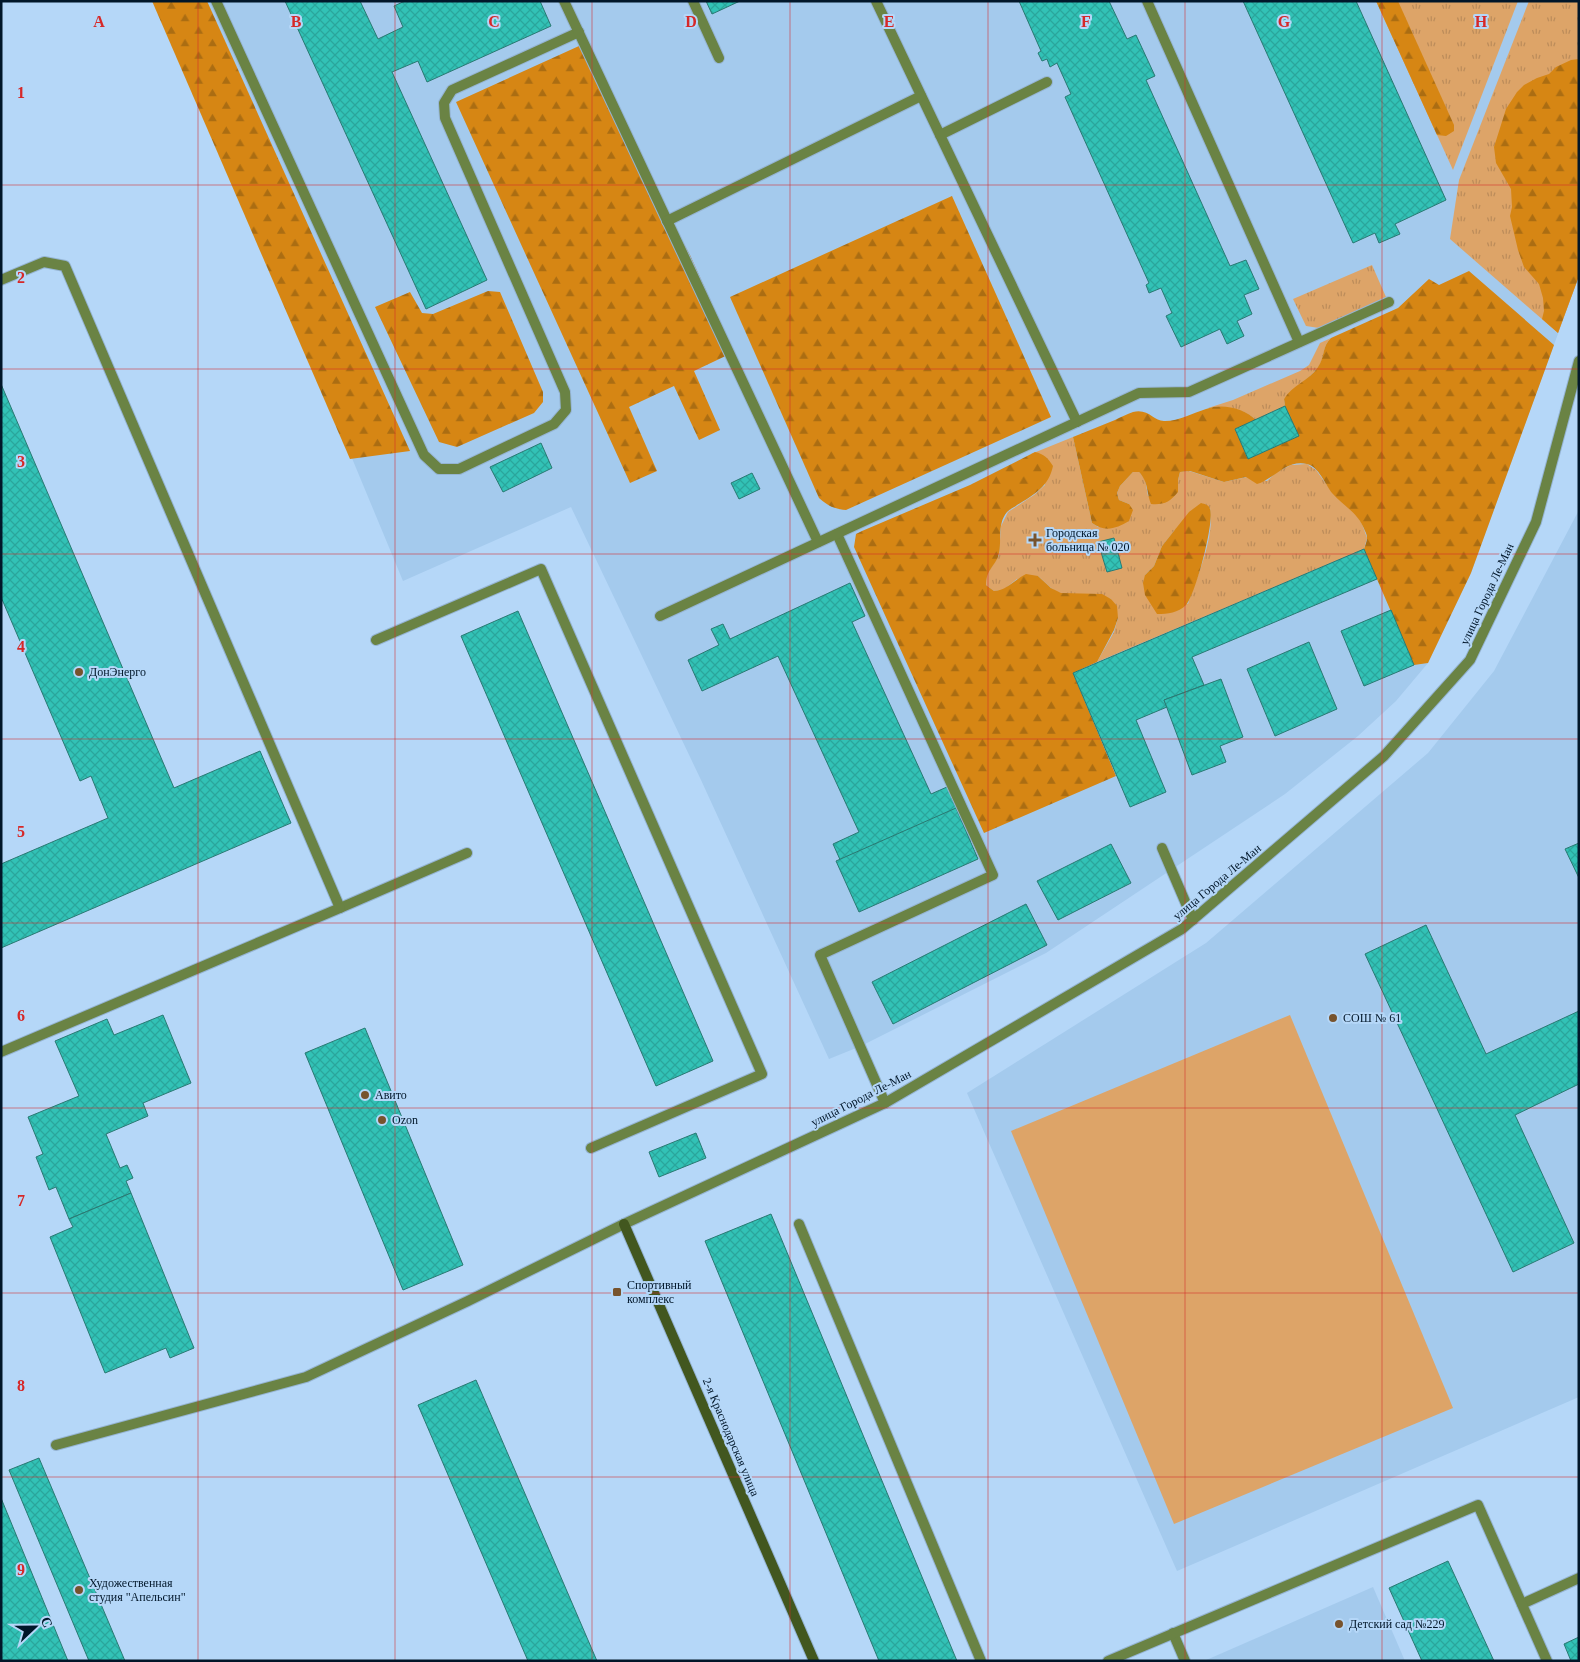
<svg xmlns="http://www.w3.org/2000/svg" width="1580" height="1662" font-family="Georgia,serif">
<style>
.built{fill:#a4caed}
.grass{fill:url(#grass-tufts);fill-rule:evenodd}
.forest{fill:url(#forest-firs)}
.pitch{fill:#dda468}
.building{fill:url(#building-cross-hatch);stroke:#297972}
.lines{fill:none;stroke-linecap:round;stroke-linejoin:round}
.lane-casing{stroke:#95b4d3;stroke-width:12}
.street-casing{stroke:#95b4d3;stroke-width:12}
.secondary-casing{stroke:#95b4d3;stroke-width:12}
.lane{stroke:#6a8344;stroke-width:10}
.street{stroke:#6a8344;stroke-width:10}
.secondary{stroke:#42571f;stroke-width:10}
.grid{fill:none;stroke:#d62828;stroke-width:1;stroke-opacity:0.55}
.poi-dot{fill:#77532d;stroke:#b5d7f8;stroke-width:2}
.labels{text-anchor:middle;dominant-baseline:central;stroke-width:4;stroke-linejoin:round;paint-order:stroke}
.poi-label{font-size:12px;fill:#011629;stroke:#b5d7f8;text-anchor:start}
.street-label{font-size:12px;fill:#011629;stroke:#b5d7f8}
.grid-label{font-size:16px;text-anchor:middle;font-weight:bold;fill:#d62828;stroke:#b5d7f8;stroke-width:4;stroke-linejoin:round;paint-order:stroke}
</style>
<defs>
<pattern id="grass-tufts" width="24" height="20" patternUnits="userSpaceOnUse" patternTransform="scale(1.25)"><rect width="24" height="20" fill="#dda468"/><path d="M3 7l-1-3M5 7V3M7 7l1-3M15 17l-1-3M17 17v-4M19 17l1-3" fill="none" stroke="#bc8c5a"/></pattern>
<pattern id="forest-firs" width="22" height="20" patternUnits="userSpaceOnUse" patternTransform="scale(1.25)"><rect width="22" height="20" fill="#d68614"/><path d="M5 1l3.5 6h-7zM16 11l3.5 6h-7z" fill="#ab6d12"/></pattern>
<pattern id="building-cross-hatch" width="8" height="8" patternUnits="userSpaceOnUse" patternTransform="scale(1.25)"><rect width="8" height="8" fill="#32c2b6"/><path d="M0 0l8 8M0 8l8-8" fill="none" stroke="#2aa69c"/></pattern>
</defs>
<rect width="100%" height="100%" fill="#b5d7f8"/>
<g class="built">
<polygon points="162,1 1579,1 1579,276 1471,573 1428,663 1396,701 1358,736 1285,794 1046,953 861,1046 829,1059 701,780 571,507 403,581"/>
<polygon points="1579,510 1579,1397 1177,1571 967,1093 1206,943 1428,753 1494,671"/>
<polygon points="1373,1587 1405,1661 1204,1661"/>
</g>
<g class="grass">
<polygon points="1376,1 1518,1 1453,170"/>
<polygon points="1529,1 1579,1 1579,276 1558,333 1450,239 1459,180"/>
<polygon points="1372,265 1386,297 1319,328 1306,326 1293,299"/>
<path d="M1331,338C1322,346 1325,357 1319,366C1313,375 1292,391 1284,399L1285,406L1256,420C1244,408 1223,406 1208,408L1233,400L1300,371L1309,365L1320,343Z"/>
<path d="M1073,437L1092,523L1098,527L1129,504L1119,500L1117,493L1120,486L1133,472H1139L1145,479L1148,496L1178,492V480L1180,472L1189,471L1224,482L1247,477L1267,481L1277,472L1291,465L1307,464L1316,470L1332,492L1354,511L1362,524L1367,538L1364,549L1097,662L1114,632L1118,618L1111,599C1092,590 1078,598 1060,593C1052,590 1045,582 1038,576L1017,579L1003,590L994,591L986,585V576L999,555L1001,526L1008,512L1034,495L1045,485L1031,454ZM1210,508C1215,538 1197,576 1188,604L1145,575L1154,566L1162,546L1174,531ZM1114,538L1122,568L1107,572L1099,543Z"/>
</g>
<g class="forest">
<polygon points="152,1 207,1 410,451 350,459"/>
<polygon points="1376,1 1398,1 1454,125 1454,131 1446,136 1437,135"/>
<polygon points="579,46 690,255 734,352 694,371 720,430 699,440 674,386 629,407 657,471 630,483 456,102"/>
<polygon points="1579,59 1579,276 1558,333 1542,319 1544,311 1543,298 1539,284 1524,267 1518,250 1510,216 1512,207 1511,189 1496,163 1494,147 1506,109 1517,92 1524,85 1537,78 1549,74 1556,67 1571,60"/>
<path d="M952,196L1051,417L846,510C834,509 828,506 819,498L730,297Z"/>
<path d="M1469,271L1554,345L1471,573L1428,663L1414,665L1364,549C1365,546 1367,541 1367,538C1367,535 1366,533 1365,531C1358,512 1344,507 1332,493C1325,484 1319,467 1307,464C1287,459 1274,479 1257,484L1246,477L1224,482L1190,471L1180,472L1178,480V492C1170,502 1164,505 1151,504C1146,491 1149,483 1139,472H1133L1120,486L1117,493L1119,500L1129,504L1133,510L1129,521C1117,528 1105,533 1092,523L1073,437C1087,431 1101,426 1115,420C1121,417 1127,414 1133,412C1149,408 1154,422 1165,421C1179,421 1193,413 1206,409C1222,403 1244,408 1256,420L1235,429L1248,459L1298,436L1285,406L1284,399C1292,385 1310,380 1318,367C1325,357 1322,346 1331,338L1398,308L1429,279L1439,285Z"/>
<polygon points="488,291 500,292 543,392 543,402 534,413 457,447 439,442 375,307 410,292 422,313 433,314"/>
<path d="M1035,452C1044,454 1048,458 1053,466C1049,486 1034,495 1017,505C1015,507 1010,509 1007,512C996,525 1003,544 998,557C993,568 986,571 986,585L994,591C1007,590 1014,580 1026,574L1038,576L1051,588L1061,593L1102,594L1111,599L1117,606L1118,618L1114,630L1097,662L1073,673L1116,776L984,833L854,547L856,534L862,531L970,485Z"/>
<path d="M1201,503C1205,504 1209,505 1210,509C1215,521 1195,597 1186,605C1178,613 1168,614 1157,614L1145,595L1143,583L1145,575L1154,566L1162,546L1189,512Z"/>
</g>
<polygon class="pitch" points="1290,1015 1453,1408 1174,1524 1011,1131"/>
<g class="building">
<polygon points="285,1 360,1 378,39 403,27 394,6 405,1 540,1 551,26 427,82 418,61 392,72 487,280 426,309"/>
<polygon points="706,1 740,1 712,14"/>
<polygon points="1019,1 1109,1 1127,39 1136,35 1155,76 1146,80 1230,266 1246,260 1259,289 1244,295 1252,314 1237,321 1244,336 1227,344 1220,329 1181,347 1166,316 1172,313 1161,288 1149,293 1146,285 1149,283 1065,97 1071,94 1057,63 1050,67 1047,59 1042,61 1038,53 1041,51"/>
<polygon points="1243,1 1356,1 1446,200 1395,224 1400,234 1379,243 1375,233 1353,243"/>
<polygon points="1,384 174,788 260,751 291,823 1,948 1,864 108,818 91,776 80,781 1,597"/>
<polygon points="1285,406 1299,436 1248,459 1235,429"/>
<polygon points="541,443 552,468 503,492 490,467"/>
<polygon points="752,473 760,489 739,499 731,483"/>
<polygon points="1114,538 1122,568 1107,572 1098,542"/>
<polygon points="1364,549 1377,579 1192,657 1204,685 1164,700 1167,707 1136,720 1166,792 1130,807 1073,673"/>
<polygon points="850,583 865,616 852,622 931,794 947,787 971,840 855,893 833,844 859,832 778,656 702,691 688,660 719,645 711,629 723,624 730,639"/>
<polygon points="1391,610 1414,665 1364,686 1341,631"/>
<polygon points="518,611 713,1061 656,1086 461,636"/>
<polygon points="1309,642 1337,709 1275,736 1247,669"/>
<polygon points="1221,679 1243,737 1220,746 1226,762 1192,775 1164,700"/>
<polygon points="956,808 978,859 859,912 836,861"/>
<polygon points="1579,843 1579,878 1565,849"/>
<polygon points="1111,844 1131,883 1058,920 1037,881"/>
<polygon points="1026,904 1047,945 893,1024 872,982"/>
<polygon points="1426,925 1486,1054 1579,1011 1579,1084 1515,1115 1574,1243 1513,1272 1365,954"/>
<polygon points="163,1015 191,1083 143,1103 148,1116 106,1134 120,1168 127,1165 133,1178 126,1181 131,1193 69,1219 56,1187 49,1190 36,1157 43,1154 28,1117 79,1096 55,1041 107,1019 114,1035"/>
<polygon points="365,1028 463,1265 403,1290 305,1053"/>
<polygon points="696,1133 706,1158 659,1177 649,1152"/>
<polygon points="131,1193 194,1348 170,1358 166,1348 105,1373 50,1237 73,1227 69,1219"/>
<polygon points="771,1214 957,1661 879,1661 705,1241"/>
<polygon points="476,1380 597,1661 528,1661 418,1405"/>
<polygon points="39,1458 125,1661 89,1661 9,1470"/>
<polygon points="1,1498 68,1661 1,1661"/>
<polygon points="1448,1561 1494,1661 1422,1661 1389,1588"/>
<polygon points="1579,1637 1579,1661 1571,1661 1564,1644"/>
</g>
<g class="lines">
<g class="lane-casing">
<g id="lane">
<polyline points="216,1 424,455 439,469 459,469 554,424 566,410 565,392 445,118 444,103 452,90 579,32"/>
<polyline points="564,1 818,542"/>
<polyline points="693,1 719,58"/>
<polyline points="876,1 1077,422"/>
<polyline points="1147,1 1299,342"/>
<polyline points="940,135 1047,82"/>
<polyline points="667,221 921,96"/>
<polyline points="1,280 44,262 65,266 340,908 467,853"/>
<polyline points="837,534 993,875 820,955 885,1103"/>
<polyline points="660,616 1139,393 1189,392 1389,302"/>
<polyline points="376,640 541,569 762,1074 591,1148"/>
<polyline points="1162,848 1193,920"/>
<polyline points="1,1052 340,908"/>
<polyline points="799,1224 981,1661"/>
<polyline points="56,1445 306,1377 468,1301 624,1224"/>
<polyline points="1522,1604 1579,1578"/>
<polyline points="1173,1633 1185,1661"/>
<polyline points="1108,1661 1478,1505 1547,1661"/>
</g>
</g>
<g class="street-casing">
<polyline id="street" points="624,1224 885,1103 1182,929 1384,756 1470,660 1536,522 1579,361"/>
</g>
<g class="secondary-casing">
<polyline id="secondary" points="624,1224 814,1661"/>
</g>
<use href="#lane" class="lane"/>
<use href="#street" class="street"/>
<use href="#secondary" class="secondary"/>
</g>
<path class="grid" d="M198,1V1661M395,1V1661M592,1V1661M790,1V1661M988,1V1661M1185,1V1661M1382,1V1661M1,185H1579M1,369H1579M1,554H1579M1,739H1579M1,923H1579M1,1108H1579M1,1293H1579M1,1477H1579"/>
<g class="poi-dot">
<path d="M1032.5 532.5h5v5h5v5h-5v5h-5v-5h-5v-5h5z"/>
<circle cx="79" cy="672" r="5"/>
<circle cx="1333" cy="1018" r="5"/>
<circle cx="365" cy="1095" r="5"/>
<circle cx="382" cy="1120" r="5"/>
<rect x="612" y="1287" width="10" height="10" rx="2.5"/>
<circle cx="79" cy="1590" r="5"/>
<circle cx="1339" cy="1624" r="5"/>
</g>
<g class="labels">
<g class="poi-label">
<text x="1046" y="533">Городская<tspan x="1046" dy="14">больница № 020</tspan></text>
<text x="89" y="672">ДонЭнерго</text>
<text x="1343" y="1018">СОШ № 61</text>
<text x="375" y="1095">Авито</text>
<text x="392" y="1120">Ozon</text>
<text x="627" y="1285">Спортивный<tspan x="627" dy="14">комплекс</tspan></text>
<text x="89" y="1583">Художественная<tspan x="89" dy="14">студия "Апельсин"</tspan></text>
<text x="1349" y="1624">Детский сад №229</text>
</g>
<g class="street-label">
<text transform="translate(1487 594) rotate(-65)">улица Города Ле-Ман</text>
<text transform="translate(1217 882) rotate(-40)">улица Города Ле-Ман</text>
<text transform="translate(861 1098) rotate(-27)">улица Города Ле-Ман</text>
<text transform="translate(731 1437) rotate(67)">2-я Краснодарская улица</text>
</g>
</g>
<g class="grid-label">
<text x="99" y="27">A</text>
<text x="296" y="27">B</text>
<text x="494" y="27">C</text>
<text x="691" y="27">D</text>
<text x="889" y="27">E</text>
<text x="1086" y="27">F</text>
<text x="1284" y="27">G</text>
<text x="1481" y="27">H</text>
<text x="21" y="98">1</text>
<text x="21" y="283">2</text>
<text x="21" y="467">3</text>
<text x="21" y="652">4</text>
<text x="21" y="837">5</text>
<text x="21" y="1021">6</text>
<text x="21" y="1206">7</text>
<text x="21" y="1391">8</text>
<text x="21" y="1575">9</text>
</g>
<rect width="1580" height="1662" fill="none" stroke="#011629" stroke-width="5"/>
<g transform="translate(35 1627) rotate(68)" stroke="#b5d7f8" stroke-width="4" paint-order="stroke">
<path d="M0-4L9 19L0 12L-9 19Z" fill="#011629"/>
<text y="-8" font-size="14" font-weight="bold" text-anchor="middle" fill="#011629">С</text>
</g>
</svg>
